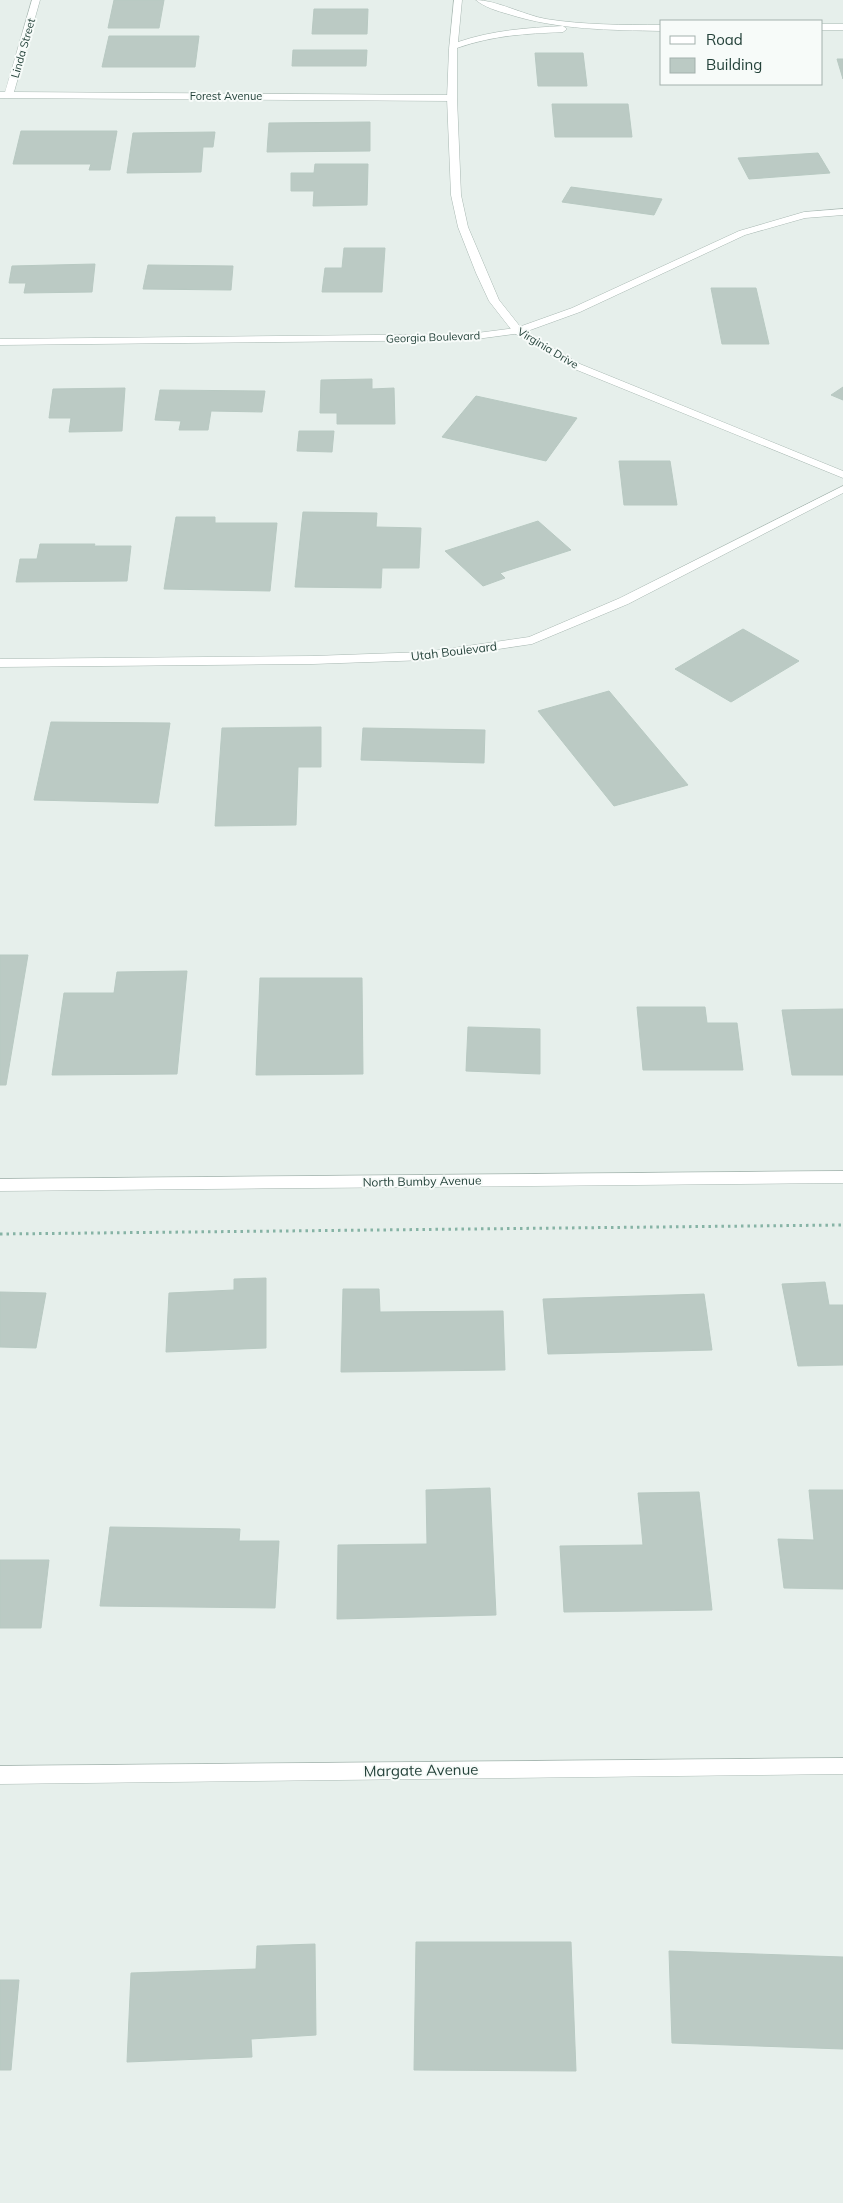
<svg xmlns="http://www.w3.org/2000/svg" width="843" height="2203" font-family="Mulish,sans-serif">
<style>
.building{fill:#bbcac4;stroke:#b8c9c2}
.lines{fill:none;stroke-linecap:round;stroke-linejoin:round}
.minor-casing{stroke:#a8b8b2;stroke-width:1}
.tertiary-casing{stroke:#a8b8b2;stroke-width:1}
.path{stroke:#86b3a5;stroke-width:3;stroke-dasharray:2.5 4;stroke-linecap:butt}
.minor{fill:#fff;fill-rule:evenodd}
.tertiary{fill:#fff;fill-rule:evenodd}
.labels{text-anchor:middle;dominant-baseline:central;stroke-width:4;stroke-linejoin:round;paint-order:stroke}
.far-street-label{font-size:11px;fill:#24423a;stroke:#f7fbf9}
.street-label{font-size:12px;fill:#24423a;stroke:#f7fbf9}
.near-street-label{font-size:15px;fill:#24423a;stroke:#f7fbf9}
</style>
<rect width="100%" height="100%" fill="#e6efeb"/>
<g class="building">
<polygon points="114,0 164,0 159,28 108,28"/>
<polygon points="314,9 368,9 367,34 312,34"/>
<polygon points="109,36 199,36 195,67 102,67"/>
<polygon points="293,50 367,50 366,66 292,66"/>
<polygon points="535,53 583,53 587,86 538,86"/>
<polygon points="837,59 843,59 843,79"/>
<polygon points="552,104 628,104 632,137 555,137"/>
<polygon points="370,122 370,151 267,152 269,123"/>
<polygon points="21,131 117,131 110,170 89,170 91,164 13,164"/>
<polygon points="215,132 213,147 203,147 201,172 127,173 133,133"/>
<polygon points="818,153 830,173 749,179 738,158"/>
<polygon points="315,164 368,164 367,205 313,206 314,191 291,191 291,173 314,173"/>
<polygon points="571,187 662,199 654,215 562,202"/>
<polygon points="344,248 385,248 382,292 322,292 325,268 342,268"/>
<polygon points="95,264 92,292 24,293 26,283 9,283 12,266"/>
<polygon points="148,265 233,266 231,290 143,289"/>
<polygon points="711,288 756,288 769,344 722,344"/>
<polygon points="372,379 372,389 394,388 395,424 337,424 337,413 320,413 321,380"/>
<polygon points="843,387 843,400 831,395"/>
<polygon points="125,388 122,431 69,432 71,418 49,418 53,389"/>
<polygon points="160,390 265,391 262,412 211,411 208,430 179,430 181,421 155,420"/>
<polygon points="476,396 577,418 546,461 442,437"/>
<polygon points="299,431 334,431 332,452 297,451"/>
<polygon points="619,461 670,461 677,505 624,505"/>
<polygon points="303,512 377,513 376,527 421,528 419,568 382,568 381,588 295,587"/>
<polygon points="176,517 215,517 215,523 277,523 270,591 164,589"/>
<polygon points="538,521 571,550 500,573 505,578 483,586 445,551"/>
<polygon points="40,544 95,544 94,546 131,546 127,581 16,582 20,559 37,559"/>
<polygon points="743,629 799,661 731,702 675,669"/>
<polygon points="609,691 688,785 614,806 538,711"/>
<polygon points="51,722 170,723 158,803 34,800"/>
<polygon points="321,727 321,767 298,767 296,825 215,826 222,728"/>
<polygon points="363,728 485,730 484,763 361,760"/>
<polygon points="0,955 28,955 6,1085 0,1085"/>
<polygon points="187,971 177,1074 52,1075 64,993 114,993 117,972"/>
<polygon points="260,978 362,978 363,1074 256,1075"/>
<polygon points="637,1007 705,1007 707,1023 737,1023 743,1070 643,1070"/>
<polygon points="843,1009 843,1075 792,1075 782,1010"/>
<polygon points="468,1027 540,1029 540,1074 466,1071"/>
<polygon points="266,1278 266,1348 166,1352 169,1293 234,1290 234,1279"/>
<polygon points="825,1282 829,1305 843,1305 843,1365 798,1366 782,1284"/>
<polygon points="343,1289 379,1289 380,1312 503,1311 505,1370 341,1372"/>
<polygon points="0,1292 46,1293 36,1348 0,1347"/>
<polygon points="704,1294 712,1350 548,1354 543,1299"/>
<polygon points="490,1488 496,1615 337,1619 338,1545 427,1544 426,1490"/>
<polygon points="809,1490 843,1490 843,1589 784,1588 778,1539 814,1540"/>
<polygon points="699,1492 712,1610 564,1612 560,1546 643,1545 638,1493"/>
<polygon points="110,1527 240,1529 239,1541 279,1541 275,1608 100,1606"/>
<polygon points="0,1560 49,1560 41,1628 0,1628"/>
<polygon points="416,1942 571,1942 576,2071 414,2070"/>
<polygon points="315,1944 316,2035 251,2039 252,2057 127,2062 131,1973 256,1969 257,1946"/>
<polygon points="669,1951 843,1957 843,2049 672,2043"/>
<polygon points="0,1980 19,1980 11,2070 0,2070"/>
</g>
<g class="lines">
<g class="minor-casing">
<g id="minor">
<polygon points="32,0 40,0 14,92 452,95 457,98 452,101 0,98 0,92 5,92"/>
<polygon points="843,209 843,215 805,218 745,235 580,312 522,333 469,340 0,345 0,339 469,334 516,328 572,308 739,231 804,212"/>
<polygon points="843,486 843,493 628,604 532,644 426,660 313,664 0,667 0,659 313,656 426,652 529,637 620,598"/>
<polygon points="843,1758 843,1774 0,1784 0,1766"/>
</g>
</g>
<g class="tertiary-casing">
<g id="tertiary">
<path d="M454,0H462L458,42C493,30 527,28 563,26L567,29L563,32C524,34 495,35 457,48V98L461,195L468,227L499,300L522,329L580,364L843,471V478L572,368L514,333L489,301L476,273L458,227L451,195L447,98L449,49Z"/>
<path d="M476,0C496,0 524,15 546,19C584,25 623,25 662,25V31C610,30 558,30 508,14C497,11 484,7 476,0Z"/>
<rect x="822" y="24" width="21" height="6"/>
<polygon points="843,1171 843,1183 0,1191 0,1179"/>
</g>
</g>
<polyline class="path" points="0,1234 843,1225"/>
<use href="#minor" class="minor"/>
<use href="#tertiary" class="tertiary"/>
</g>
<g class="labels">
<g class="far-street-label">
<text transform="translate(23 48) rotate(-74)">Linda Street</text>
<text x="226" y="96">Forest Avenue</text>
<text transform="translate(433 337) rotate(-2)">Georgia Boulevard</text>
<text transform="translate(548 348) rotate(31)">Virginia Drive</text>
</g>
<g class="street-label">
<text transform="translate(454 651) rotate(-7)">Utah Boulevard</text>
<text transform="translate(422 1181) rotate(-1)">North Bumby Avenue</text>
</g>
<g class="near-street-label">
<text transform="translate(421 1770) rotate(-1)">Margate Avenue</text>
</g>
</g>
<rect x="660" y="20" width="162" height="65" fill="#f7fbf9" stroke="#a3b1ad"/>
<rect x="670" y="36" width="25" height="8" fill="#ffffff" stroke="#a3b1ad"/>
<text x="706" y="45" font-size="15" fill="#24423a">Road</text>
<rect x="670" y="58" width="25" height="15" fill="#bbcac4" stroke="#a3b1ad"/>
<text x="706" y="70" font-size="15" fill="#24423a">Building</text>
</svg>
